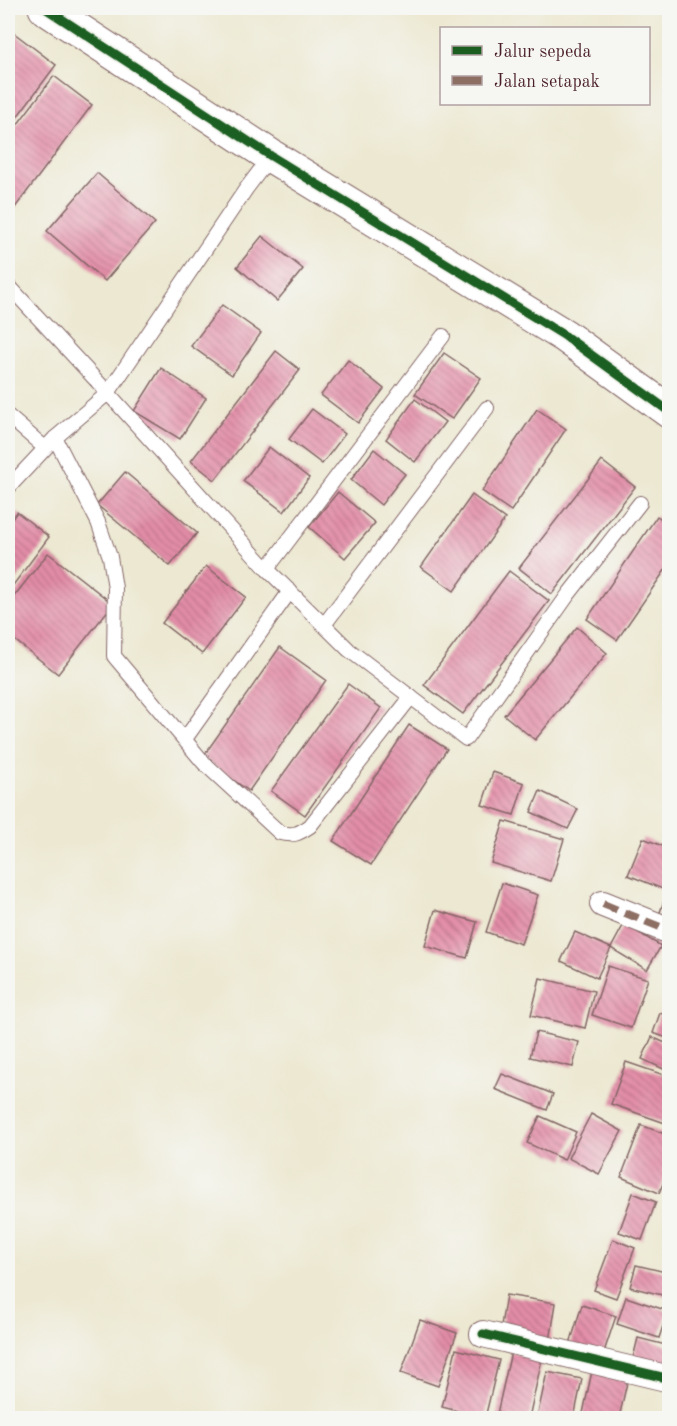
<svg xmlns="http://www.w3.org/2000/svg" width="677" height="1426" font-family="'Old Standard TT',serif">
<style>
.building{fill:url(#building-back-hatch)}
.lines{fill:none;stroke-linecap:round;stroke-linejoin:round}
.lane-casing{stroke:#836565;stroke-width:16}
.street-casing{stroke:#836565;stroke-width:28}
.secondary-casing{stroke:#836565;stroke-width:35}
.lane{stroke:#fff;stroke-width:14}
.street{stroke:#fff;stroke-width:26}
.secondary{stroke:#fff;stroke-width:33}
.quiet{stroke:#8d6e63;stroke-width:8;stroke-dasharray:15 8;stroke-linecap:butt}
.cycleway-casing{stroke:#f6f6f2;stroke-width:13}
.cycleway{stroke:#1b5e20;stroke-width:9}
</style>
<defs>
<pattern id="building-back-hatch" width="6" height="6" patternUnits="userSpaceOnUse" patternTransform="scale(1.5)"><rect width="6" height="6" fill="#e38da8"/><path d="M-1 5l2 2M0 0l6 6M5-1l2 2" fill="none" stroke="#ba7389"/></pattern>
</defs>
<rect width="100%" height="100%" fill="#f6f6f2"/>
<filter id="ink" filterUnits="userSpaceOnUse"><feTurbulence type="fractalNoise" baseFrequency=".0167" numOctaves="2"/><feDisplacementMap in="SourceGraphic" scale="12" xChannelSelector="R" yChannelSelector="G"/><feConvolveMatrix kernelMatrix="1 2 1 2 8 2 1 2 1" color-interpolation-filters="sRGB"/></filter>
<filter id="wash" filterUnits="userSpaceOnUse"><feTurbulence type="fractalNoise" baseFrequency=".008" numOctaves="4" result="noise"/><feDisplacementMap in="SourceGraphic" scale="24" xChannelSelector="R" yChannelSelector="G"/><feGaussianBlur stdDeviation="1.35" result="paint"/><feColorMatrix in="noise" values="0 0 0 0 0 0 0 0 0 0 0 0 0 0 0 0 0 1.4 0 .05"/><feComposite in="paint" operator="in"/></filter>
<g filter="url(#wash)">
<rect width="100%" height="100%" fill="#ece8d1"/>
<g id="blocks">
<g class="building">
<polygon points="14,33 56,65 8,129 8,41"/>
<polygon points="54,76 92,105 8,217 8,137"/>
<polygon points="97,173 155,223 105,281 47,231"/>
<polygon points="262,236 303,269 277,301 237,267"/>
<polygon points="222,305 261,333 232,375 191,346"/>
<polygon points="276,351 300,370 215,480 191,461"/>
<polygon points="444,353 481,378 452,419 415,394"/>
<polygon points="348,360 384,389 358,423 321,395"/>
<polygon points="161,368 206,398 180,439 134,411"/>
<polygon points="415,399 445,422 415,462 386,439"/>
<polygon points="312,409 345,434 322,464 289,439"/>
<polygon points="537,409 566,429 511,511 482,491"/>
<polygon points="269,447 309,478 284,512 243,481"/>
<polygon points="374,449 405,474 381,505 351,480"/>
<polygon points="602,461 635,487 552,594 519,568"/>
<polygon points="125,472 197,533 170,566 97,505"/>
<polygon points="338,492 375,523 345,558 309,527"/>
<polygon points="472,495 505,519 454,591 421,567"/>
<polygon points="17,512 49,537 8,592 8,524"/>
<polygon points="657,516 670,525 670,563 617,640 587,619"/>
<polygon points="48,553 113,604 58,674 8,635 8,604"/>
<polygon points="206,566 246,597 202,654 162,623"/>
<polygon points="509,571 549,601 463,714 424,685"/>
<polygon points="577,627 607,653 535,740 504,715"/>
<polygon points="280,647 326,680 249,791 202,758"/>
<polygon points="348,684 381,708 305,815 271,791"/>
<polygon points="409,725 447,749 371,865 333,841"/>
<polygon points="493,772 524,783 514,815 482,805"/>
<polygon points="540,791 578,809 568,829 531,812"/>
<polygon points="504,821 564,839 551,881 491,863"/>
<polygon points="643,838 670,849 670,892 628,875"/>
<polygon points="502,883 538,895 521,944 486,932"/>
<polygon points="666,895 670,896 670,925 657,921"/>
<polygon points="435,910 477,922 467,958 425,946"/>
<polygon points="624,924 661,946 647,970 611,948 597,978 561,961 575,932 611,948"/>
<polygon points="608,966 648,979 631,1028 592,1015"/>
<polygon points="540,978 594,991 585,1028 531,1015"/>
<polygon points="660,1013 670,1016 670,1039 653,1033"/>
<polygon points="536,1032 579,1042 573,1067 530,1057"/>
<polygon points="652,1037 670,1045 670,1072 642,1059"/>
<polygon points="626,1062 670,1077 670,1121 668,1124 611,1104"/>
<polygon points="502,1074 553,1094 547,1110 495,1089"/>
<polygon points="591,1114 622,1131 599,1174 568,1158"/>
<polygon points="540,1116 576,1132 564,1160 527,1143"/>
<polygon points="641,1125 670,1136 670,1167 659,1193 621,1177"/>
<polygon points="633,1193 656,1202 642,1240 619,1232"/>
<polygon points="613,1239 635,1248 616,1298 594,1290"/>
<polygon points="636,1265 670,1273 670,1297 630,1287"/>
<polygon points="506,1295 556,1303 550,1341 500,1332"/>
<polygon points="626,1297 668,1311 659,1338 617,1324"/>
<polygon points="582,1305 616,1316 602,1358 569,1347"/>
<polygon points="420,1320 457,1333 438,1386 401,1373"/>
<polygon points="638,1338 670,1346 670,1376 631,1366"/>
<polygon points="456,1349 499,1360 485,1418 442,1407"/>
<polygon points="511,1352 542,1359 529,1418 496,1418"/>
<polygon points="592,1371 628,1378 619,1418 582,1418"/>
<polygon points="547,1372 582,1379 574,1418 537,1418"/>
</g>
</g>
</g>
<g filter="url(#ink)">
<use href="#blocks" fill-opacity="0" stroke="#836565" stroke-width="1.5"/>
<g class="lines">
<g class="lane-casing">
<g id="lane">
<polyline points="8,285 108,393 267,569 349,650 466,739 568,595 640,503"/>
<polyline points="8,416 45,448"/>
<path d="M55,438L98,522L110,557L115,588L114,656L204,763L280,833C294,836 298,834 310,826L411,697"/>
<polyline points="8,488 55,438 108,393 246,189 271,156"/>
<polyline points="267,569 443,336"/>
<polyline points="324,625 487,408"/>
<polyline points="185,739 290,591"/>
</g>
</g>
<g class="street-casing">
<g id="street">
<polyline points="603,904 670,931"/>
<polyline points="483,1334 670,1379"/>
</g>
</g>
<g class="secondary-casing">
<polyline id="secondary" points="45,8 271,156 565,336 670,412"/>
</g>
<use href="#lane" class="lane"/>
<use href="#street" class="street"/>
<use href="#secondary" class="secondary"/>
<polyline class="quiet" points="603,904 670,931"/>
<g class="cycleway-casing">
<g id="cycleway">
<polyline points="45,8 271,156 565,336 670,412"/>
<polyline points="483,1334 670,1379"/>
</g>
</g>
<use href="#cycleway" class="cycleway"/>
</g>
</g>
<rect width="677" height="1426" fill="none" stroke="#f6f6f2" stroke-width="30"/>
<rect x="440" y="27" width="210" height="78" fill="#f6f6f2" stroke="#b1a0a2" stroke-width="1.5"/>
<rect x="452" y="46" width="30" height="9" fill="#1b5e20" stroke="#b1a0a2" stroke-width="1.5"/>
<text x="494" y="57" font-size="18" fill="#4a1f2b">Jalur sepeda</text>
<rect x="452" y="76" width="30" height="9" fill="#8d6e63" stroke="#b1a0a2" stroke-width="1.5"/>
<text x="494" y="87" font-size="18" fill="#4a1f2b">Jalan setapak</text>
</svg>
